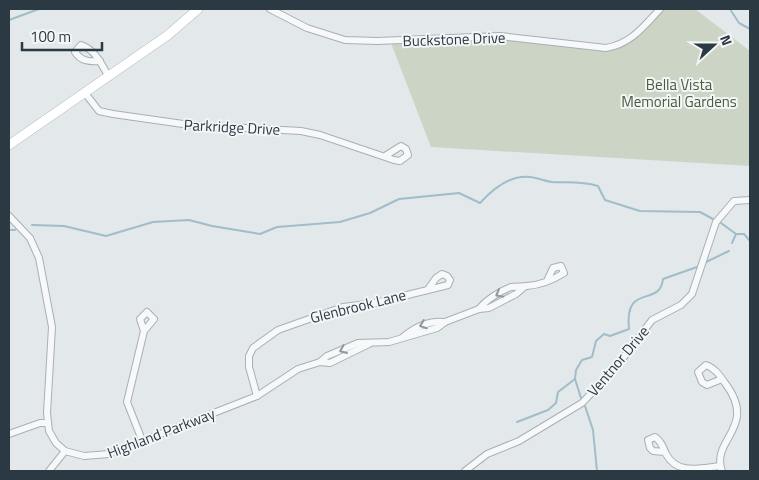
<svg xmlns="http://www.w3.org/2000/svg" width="759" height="480" font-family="'Titillium Web',sans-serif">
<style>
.green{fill:#ccd4c5}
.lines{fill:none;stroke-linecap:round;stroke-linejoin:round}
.stream{stroke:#a0bdc9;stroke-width:2}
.minor-casing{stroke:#a8b0b5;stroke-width:8}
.major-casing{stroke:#a3afb6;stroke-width:10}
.minor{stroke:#f6f8f9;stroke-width:6}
.major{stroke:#fff;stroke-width:9}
.oneway{stroke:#90989e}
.labels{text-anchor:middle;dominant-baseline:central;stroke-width:4;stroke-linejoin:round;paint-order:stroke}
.street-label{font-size:15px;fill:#2b3942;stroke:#f3f6f8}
.park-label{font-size:15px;fill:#485e39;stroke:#f3f6f8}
</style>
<rect width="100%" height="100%" fill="#e3e8eb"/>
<polygon class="green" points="662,9 695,9 750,51 750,166 431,147 391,43 505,39 610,49 629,43"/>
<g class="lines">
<g class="stream">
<polyline points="730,9 739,23 750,29"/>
<polyline points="9,20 39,9"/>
<polyline points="721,223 736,234 744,234 750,241"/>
<path d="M32,225L64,226L106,236L153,222L189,220L212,226L260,234L277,227L340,222L370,213L399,199L459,193L480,203C492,190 510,174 530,177C538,178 544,181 552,182C570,183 580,181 598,186L605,200L640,211L700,212L713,219"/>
<polyline points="9,230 15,230"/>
<polyline points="732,243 736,234"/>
<polyline points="706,262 729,251"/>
<polyline points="575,379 581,398"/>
<polyline points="585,406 593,430 597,471"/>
<path d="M517,422L548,410L556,403L558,392L575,379L576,370L582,360L592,357L596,341L604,334L610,336L629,329C624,282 660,308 663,279L697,267"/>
</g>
<g class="minor-casing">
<g id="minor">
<path d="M270,9L307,28L345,40L377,41L500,36L606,48C631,44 644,26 660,9"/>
<path d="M100,61C89,62 81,61 75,52L81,45C96,50 101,64 109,77"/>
<polyline points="85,93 99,111 113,114 190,125 301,131 320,135 394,160 400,161 408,155 406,149 401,146 385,156"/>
<polyline points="9,216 30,238 39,258 52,327 47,413 49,431 56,443 65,451 84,456 109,454 257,396 298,369 320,362 330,363 369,344"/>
<path d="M479,309C486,300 500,291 511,287C516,286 522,287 527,286C540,285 553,280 564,273L561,266L553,268L547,281"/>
<path d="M403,337C415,327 429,320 445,322"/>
<polyline points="320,362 327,356 358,343 389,342 437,328 445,322 479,309 489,308 516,294 524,287"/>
<polyline points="257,396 249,367 249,356 253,348 278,330 343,307 375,303 448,285 450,280 447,276 442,274 436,278 429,288"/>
<polyline points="9,434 40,423 47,423"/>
<polyline points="142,440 127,402 144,331 154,319 147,312 140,319 144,331"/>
<path d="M665,452L653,451L650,448L648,440L655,437C661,441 663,447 666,454C677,475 700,468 720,466"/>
<polyline points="49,471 65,451"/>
<polyline points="465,471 487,454 519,441 582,403 617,366 652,320 681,305 692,294 716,222 734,201 750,200"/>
<path d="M722,471C710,439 759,428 725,383C720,376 715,368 706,365L698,372L702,382L707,385L722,379"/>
</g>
</g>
<g class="major-casing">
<polyline id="major" points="9,145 168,35 198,9"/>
</g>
<use href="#minor" class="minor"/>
<use href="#major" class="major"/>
</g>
<defs><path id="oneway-chevron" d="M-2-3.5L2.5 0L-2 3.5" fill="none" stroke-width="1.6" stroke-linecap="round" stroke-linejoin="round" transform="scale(1.25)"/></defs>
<g class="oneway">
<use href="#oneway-chevron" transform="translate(499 294) rotate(151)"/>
<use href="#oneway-chevron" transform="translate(423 325) rotate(159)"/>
<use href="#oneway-chevron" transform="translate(343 350) rotate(157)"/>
</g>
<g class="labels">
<g class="street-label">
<text transform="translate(454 39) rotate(-2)">Buckstone Drive</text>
<text transform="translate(232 127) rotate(3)">Parkridge Drive</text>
<text transform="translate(358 306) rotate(-14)">Glenbrook Lane</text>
<text transform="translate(618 361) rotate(-50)">Ventnor Drive</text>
<text transform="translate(161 433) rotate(-21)">Highland Parkway</text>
</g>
<g class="park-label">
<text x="679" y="84">Bella Vista<tspan x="679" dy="17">Memorial Gardens</tspan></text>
</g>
</g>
<rect width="759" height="480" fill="none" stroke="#2b3942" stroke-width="20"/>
<g transform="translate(714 45) rotate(69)" stroke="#f3f6f8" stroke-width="4" paint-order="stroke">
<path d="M0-4L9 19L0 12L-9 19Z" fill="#2b3942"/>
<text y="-8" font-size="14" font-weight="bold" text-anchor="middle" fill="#2b3942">N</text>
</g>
<path d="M22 42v8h80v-8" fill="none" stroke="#2b3942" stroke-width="2.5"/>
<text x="30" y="42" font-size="15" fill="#2b3942" stroke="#f3f6f8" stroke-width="4" paint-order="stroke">100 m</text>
</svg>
